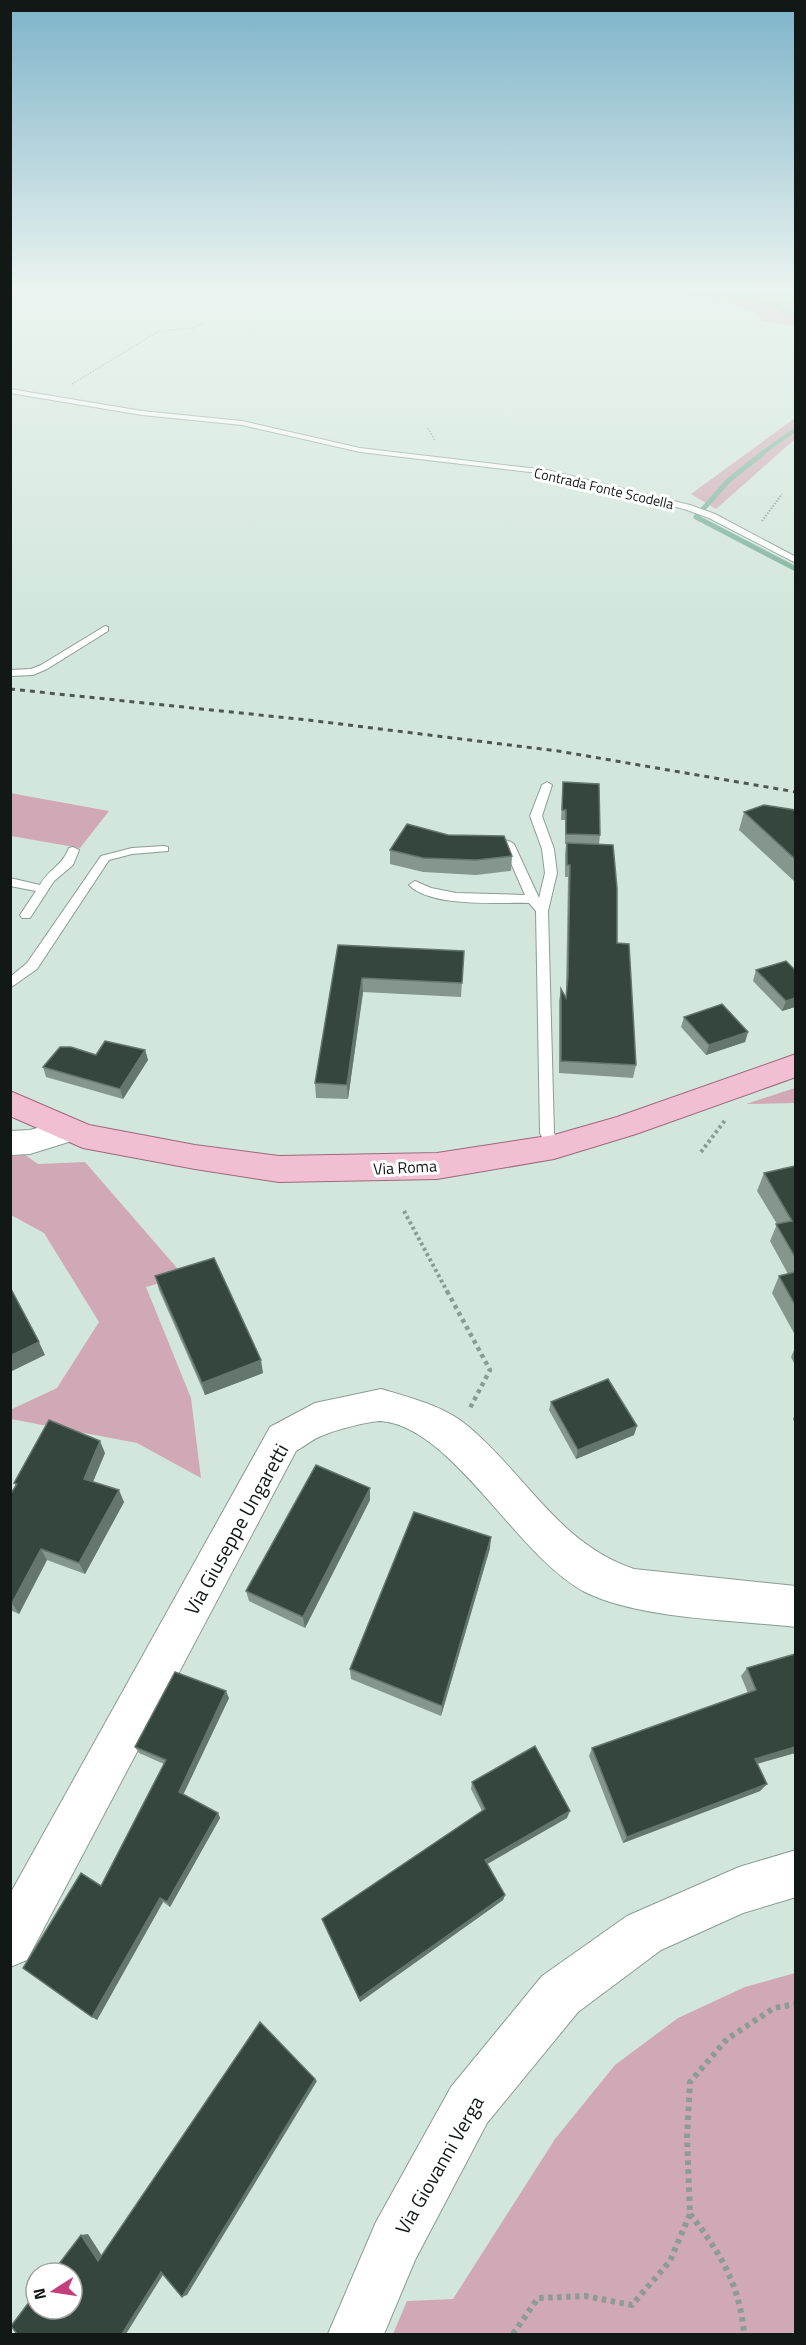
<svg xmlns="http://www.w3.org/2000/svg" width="806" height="2345" font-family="'Titillium Web',sans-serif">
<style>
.green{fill:#d1a9b6}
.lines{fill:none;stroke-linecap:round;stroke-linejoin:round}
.stream-far1{stroke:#7cb19a;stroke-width:4}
.stream{stroke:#7cb19a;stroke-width:5}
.service-casing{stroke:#8a9d94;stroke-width:2}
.minor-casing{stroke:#8a9d94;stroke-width:2}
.primary-casing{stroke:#9c697c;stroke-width:2}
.path-far4{stroke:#8c9c95;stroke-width:1.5;stroke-dasharray:1.5 1.5;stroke-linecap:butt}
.path-far3{stroke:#8c9c95;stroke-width:2;stroke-dasharray:1.5 1.5;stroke-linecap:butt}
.path-far2{stroke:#8c9c95;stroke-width:4;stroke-dasharray:3 3;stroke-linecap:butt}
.path-far1{stroke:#8c9c95;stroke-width:4.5;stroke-dasharray:4 4;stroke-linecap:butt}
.path{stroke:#8c9c95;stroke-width:6;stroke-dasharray:4.5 4.5;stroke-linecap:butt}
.service{fill:#fff;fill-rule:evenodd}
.minor{fill:#fff;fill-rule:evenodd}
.primary{fill:#f1bfd1;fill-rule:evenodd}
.rail{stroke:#4d5853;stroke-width:3;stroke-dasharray:5 5;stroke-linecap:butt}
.wall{fill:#84968e}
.shaded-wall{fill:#64766e}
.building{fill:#35463f;stroke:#64766e;stroke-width:1.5}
.labels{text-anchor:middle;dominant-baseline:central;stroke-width:6;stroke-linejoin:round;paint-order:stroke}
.far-street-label{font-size:14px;fill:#111815;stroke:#fff}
.street-label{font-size:16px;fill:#111815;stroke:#fff}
.near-street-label{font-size:20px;fill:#111815;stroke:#fff}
</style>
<rect width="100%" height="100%" fill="#d2e6dd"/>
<g class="green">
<polygon points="608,291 795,291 795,326 762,321 758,314 709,297"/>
<polygon points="795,418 795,439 716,509 691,494"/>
<polygon points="10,793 109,811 80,848 11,836"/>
<polygon points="795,1088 795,1103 746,1104"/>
<polygon points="25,1155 38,1164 85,1162 184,1276 146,1287 191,1398 201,1478 137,1443 11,1419 10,1410 57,1388 99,1322 44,1233 11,1215 11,1156"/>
<polygon points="795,1973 795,2334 393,2334 407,2301 453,2299 555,2139 615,2065 678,2018 745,1987"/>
</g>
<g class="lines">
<g class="stream-far1">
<polyline points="717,291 739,293 796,314"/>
<polyline points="774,305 796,301"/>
<polyline points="761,454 796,429"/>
</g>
<polyline class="stream" points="763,453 729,480 696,517 796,569"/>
<g class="service-casing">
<g id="service">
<polygon points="10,389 142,411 242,421 360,448 547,470 690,505 715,514 796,557 796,563 709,518 684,509 547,474 360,452 242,425 142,415 10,393"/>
<polygon points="105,626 108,627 108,631 47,669 33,675 10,676 10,670 31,669 41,665"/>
<path d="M547,782L552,785L542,816L554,849L557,873L548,911L554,1133L561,1147L554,1153L549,1151L540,1133L536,911L529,903C499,902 432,908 409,885L415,881L431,888L456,893L525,895L504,847H488L482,844C489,838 507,838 514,844L539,898L545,873L542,849L530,816L542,785Z"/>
<polygon points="164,846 168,847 168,851 132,854 109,860 37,969 10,988 10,977 27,963 101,856 132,848"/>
<path d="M73,847L79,850L73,865L54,881L30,918H22L20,915L36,891L10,886V878L40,885C50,867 61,868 69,848Z"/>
</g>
</g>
<g class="minor-casing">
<g id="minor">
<polygon points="67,1120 78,1123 82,1131 78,1139 30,1154 10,1155 10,1131 30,1130"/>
<path d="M381,1389C411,1398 445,1406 469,1427C526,1475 559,1544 634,1569L796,1586V1627C734,1620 639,1619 585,1592C517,1557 453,1427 381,1421C370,1421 335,1430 324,1435C314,1438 305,1446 296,1451L27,1960L10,1967V1894L270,1427L315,1403Z"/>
<polygon points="796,1850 796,1897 743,1913 661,1950 578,2012 487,2123 415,2260 384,2334 328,2334 376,2222 451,2087 542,1976 627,1916 739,1867"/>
</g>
</g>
<g class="primary-casing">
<polygon id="primary" points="796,1054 796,1077 636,1134 554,1159 437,1179 279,1182 195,1169 83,1148 10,1116 10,1091 89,1125 195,1145 279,1156 437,1153 554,1135 617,1117"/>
</g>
<g class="path-far4">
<polyline points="72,384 159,331 195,328 202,323"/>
<polyline points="428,428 435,441"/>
</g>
<polyline class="path-far3" points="762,521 782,494"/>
<g class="path-far2">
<polyline points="701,1152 726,1119"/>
<polyline points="404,1211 448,1293"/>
</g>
<polyline class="path-far1" points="447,1291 490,1370 470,1408"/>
<g class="path">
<path d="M690,2214C720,2252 740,2285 744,2334"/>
<polyline points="513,2334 538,2298 585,2296 632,2305 670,2261 690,2214 687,2137 690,2082 727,2039 774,2008 796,2004"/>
</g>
<use href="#service" class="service"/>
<use href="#minor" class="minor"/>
<use href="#primary" class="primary"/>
<polyline class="rail" points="10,689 308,720 558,751 796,792"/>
</g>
<g class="wall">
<polygon points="563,782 600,835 599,844 617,943 636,1065 633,1078 559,1073 559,1001 561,989 566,997 566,990 568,877 565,877 565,855 566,844 565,844 565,820 561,820"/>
<polygon points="795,810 795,882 739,830 744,812"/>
<polygon points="390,850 512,856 511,871 476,875 423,872 390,864"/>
<polygon points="338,945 464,951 461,997 363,992 348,1099 316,1098 315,1083"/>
<polygon points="756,970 795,1007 782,1011 753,981"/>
<polygon points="684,1017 748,1032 745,1042 706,1055 681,1027"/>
<polygon points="145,1050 148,1060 123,1099 46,1077 43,1067 96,1055"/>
<polygon points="795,1166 795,1335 772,1293 779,1276 788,1274 770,1241 777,1224 757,1191 764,1173"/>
<polygon points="155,1276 263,1373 205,1395 159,1290"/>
<polygon points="795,1348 795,1365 791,1357"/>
<polygon points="551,1402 634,1435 576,1459 549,1410"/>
<polygon points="795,1414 795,1424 793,1419"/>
<polygon points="105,1453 93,1482 124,1502 85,1574 47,1560 19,1614 10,1610 10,1495 16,1486 14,1483"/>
<polygon points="370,1500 305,1628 249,1601 246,1591"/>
<polygon points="490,1548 441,1716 351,1679 350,1669"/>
<polygon points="795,1654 795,1753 757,1764 767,1784 760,1791 623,1843 589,1756 592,1748 748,1693 741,1676 747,1668"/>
<polygon points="229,1698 183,1795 218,1813 220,1818 170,1907 163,1902 97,2020 101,1886 164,1764 139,1753 135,1747"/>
<polygon points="472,1782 567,1818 487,1863 505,1895 503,1900 360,2002 322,1919 482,1811 471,1789"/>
</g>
<g class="shaded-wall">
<polygon points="362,978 363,992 348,1099 347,1085"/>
<polygon points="795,998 795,1007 782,1011 786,1001"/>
<polygon points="748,1032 745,1042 706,1055 709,1045"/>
<polygon points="145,1050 148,1060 123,1099 120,1089"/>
<polygon points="39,1342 45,1355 10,1372 10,1356"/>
<polygon points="261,1360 263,1373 205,1395 202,1383"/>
<polygon points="637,1426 634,1435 576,1459 578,1450"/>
<polygon points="100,1441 105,1453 89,1491 84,1479"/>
<polygon points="370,1488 370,1500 305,1628 303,1617"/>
<polygon points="119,1490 124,1502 85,1574 79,1563"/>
<polygon points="491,1537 490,1548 441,1716 442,1706"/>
<polygon points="41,1549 47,1560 19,1614 12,1603"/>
<polygon points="226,1691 229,1698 182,1797 179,1792"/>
<polygon points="795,1747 795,1753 749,1766 755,1759"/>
<polygon points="767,1784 760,1791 623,1843 627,1837"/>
<polygon points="570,1811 567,1818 484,1866 485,1860"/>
<polygon points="218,1813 220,1818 170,1907 167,1902"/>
<polygon points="505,1895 503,1900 360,2002 359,1998"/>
<polygon points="160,1898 163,1902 97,2020 92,2017"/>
<polygon points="315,2079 317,2081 187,2295 182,2297"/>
<polygon points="88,2234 104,2259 98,2261 81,2235"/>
<polygon points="166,2270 126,2334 122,2334 161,2272"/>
</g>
<g class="building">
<polygon points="563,782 599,784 600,835 566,834 566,810 562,810"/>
<polygon points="764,805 795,810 795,859 744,812"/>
<polygon points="407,824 448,835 504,836 512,856 476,860 423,858 390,850"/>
<polygon points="567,843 613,845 617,888 617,943 629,944 636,1065 561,1061 561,989 566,998 568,977 570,865 567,865"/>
<polygon points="338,945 464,951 462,983 362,978 347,1085 315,1083"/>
<polygon points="786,961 795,970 795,998 786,1001 756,970"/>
<polygon points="722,1004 748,1032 709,1045 684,1017"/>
<polygon points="105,1041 145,1050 120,1089 43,1067 60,1047 71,1047 96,1055"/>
<polygon points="795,1166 795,1257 776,1224 792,1221 764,1173"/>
<polygon points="214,1258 261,1360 202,1383 155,1276"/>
<polygon points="795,1272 795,1305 779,1276"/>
<polygon points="10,1287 39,1342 10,1356"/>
<polygon points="608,1379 637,1426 578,1450 551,1402"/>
<polygon points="49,1420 100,1441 84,1479 119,1490 79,1563 41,1549 12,1603 10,1603 10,1495 17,1484 14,1483"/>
<polygon points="316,1465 370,1488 303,1617 246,1591"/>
<polygon points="414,1512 491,1537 442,1706 350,1669"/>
<polygon points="795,1654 795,1747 755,1759 767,1784 627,1837 592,1748 756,1690 747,1668"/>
<polygon points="175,1672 226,1691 179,1792 218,1813 167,1902 160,1898 92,2017 23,1968 81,1873 101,1886 166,1760 135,1747"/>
<polygon points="535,1746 570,1811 485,1860 505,1895 359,1998 322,1919 485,1809 472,1782"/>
<polygon points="260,2022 315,2079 182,2297 161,2272 122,2334 17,2334 11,2326 36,2293 36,2309 72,2309 72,2273 52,2273 81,2235 98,2261"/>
</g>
<linearGradient id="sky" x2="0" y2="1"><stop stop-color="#7db3c9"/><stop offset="0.47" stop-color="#ebf4f0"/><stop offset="1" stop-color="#ebf4f0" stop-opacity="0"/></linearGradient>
<rect width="806" height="619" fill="url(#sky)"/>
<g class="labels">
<g class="far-street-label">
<text transform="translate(604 488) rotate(13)">Contrada Fonte Scodella</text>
</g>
<g class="street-label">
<text transform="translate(405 1167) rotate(-3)">Via Roma</text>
</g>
<g class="near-street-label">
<text transform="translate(236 1529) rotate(-61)">Via Giuseppe Ungaretti</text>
<text transform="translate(439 2165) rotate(-60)">Via Giovanni Verga</text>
</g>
</g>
<rect width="806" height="2345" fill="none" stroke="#111815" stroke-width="24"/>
<g transform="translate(54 2291) rotate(258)"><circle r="28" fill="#ffffff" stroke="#a0a3a1" stroke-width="1.5"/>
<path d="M0-4.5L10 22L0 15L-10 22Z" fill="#c53e7c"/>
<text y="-9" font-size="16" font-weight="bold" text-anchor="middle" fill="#111815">N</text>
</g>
</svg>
